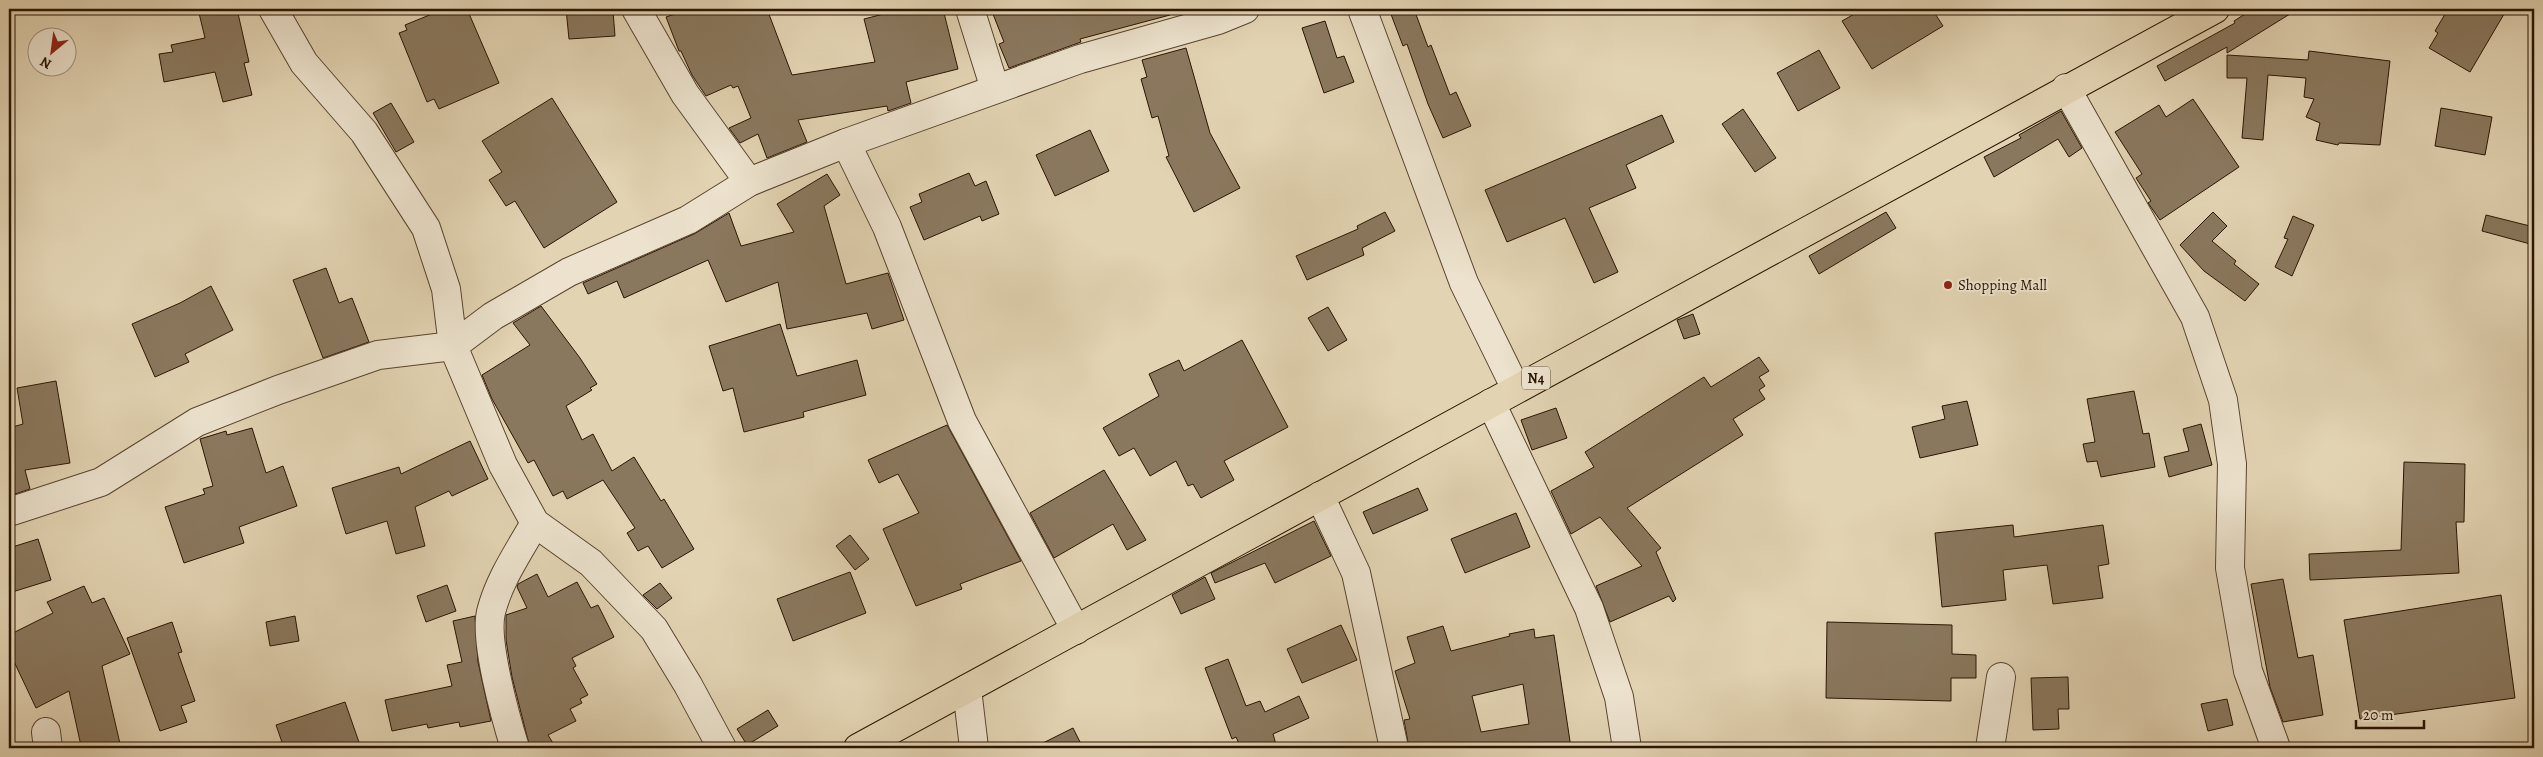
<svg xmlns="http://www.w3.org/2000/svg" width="2543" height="757" font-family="Alegreya,serif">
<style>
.building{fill:#8a785e;stroke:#2a1503;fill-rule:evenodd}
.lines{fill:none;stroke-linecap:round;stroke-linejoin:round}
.minor-casing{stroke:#58442f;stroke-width:30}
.highway-casing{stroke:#2a1503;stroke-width:30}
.minor{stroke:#ece2cd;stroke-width:28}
.highway{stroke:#e2d3b2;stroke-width:28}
.poi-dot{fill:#8f2418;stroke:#ece2cd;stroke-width:2}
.labels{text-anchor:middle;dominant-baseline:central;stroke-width:4;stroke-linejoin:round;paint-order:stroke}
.shield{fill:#ece2cd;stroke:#645240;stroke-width:1}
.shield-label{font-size:14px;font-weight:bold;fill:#2a1503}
.poi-label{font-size:15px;fill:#2a1503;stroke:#ece2cd;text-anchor:start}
</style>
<rect width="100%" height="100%" fill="#e2d3b2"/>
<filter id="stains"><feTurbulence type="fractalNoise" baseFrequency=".004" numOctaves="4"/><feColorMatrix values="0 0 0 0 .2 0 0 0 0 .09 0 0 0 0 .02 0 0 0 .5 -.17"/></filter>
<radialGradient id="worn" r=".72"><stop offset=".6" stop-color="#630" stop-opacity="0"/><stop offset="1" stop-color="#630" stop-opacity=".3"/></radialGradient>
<g class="building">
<polygon points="198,9 237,9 249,62 244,63 252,95 223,102 215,72 164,82 159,54 173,52 171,45 205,38"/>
<polygon points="444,9 467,9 499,83 439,109 434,99 427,102 399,33 407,30 405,25"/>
<polygon points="566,9 603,9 604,12 613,11 615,36 569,39"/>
<polygon points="690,9 767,9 792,75 875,62 864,19 903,9 943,9 958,69 906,82 911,103 891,110 888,111 887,106 798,120 807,142 767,158 758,134 740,143 729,128 751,118 738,86 733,88 731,85 706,96 692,75 681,51 679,51 666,17"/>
<polygon points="991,9 1170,9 1170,15 1080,39 1081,42 1009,68 999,44 1004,42"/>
<polygon points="1389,9 1414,9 1428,47 1431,45 1450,95 1456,92 1471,126 1443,138 1428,104 1407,44 1403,46"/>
<polygon points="1863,9 1932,9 1943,26 1872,69 1842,21"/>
<polygon points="2253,9 2298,9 2227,53 2227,47 2165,81 2157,66 2235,23 2234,21"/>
<polygon points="2448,9 2507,9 2470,72 2429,48 2438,33 2435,31"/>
<polygon points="1325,21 1337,58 1344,56 1354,82 1324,93 1302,28"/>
<polygon points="1186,48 1210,133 1240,188 1194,212 1166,157 1169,156 1158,116 1152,118 1141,79 1147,77 1142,60"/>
<polygon points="1819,50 1840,88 1798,111 1777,73"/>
<polygon points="2309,51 2390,61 2380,145 2339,143 2338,145 2316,140 2320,123 2306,117 2314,99 2304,97 2306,78 2268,75 2263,140 2242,138 2247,78 2227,78 2227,55 2308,60"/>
<polygon points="552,98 617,202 544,248 515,201 506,206 489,180 502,172 482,141"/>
<polygon points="2193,99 2239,167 2160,220 2148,203 2151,201 2136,178 2142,174 2115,132 2159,105 2166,117"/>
<polygon points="391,103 414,142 396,152 373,113"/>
<polygon points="2441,108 2492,117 2485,155 2435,146"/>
<polygon points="1743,109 1776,158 1755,172 1722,124"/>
<polygon points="2061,111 2082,148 2069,157 2058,139 1994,177 1984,157 2021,138 2019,135"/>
<polygon points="1662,115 1674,142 1626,165 1636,188 1589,208 1618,272 1594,283 1565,218 1507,242 1485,190"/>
<polygon points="1090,130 1109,171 1055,196 1036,155"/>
<polygon points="969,173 975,186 986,181 999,214 982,221 980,216 924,240 910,207 922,202 919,194"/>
<polygon points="827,174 840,195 824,206 846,284 888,273 904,320 872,329 867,313 787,329 778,282 726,302 708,260 624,298 617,281 588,294 583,283 694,234 729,213 741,246 794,232 777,204"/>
<polygon points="1385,212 1395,231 1362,248 1364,255 1307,280 1296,256 1358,229 1357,226"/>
<polygon points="1886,212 1896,228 1819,274 1809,256"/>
<polygon points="2213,212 2227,226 2212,241 2236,261 2234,264 2259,284 2245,301 2204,271 2180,245"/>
<polygon points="2486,215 2534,227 2534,245 2482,231"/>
<polygon points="2293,216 2314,225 2292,276 2275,267 2288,239 2284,238"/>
<polygon points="326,268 339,303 352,298 369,342 323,358 293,280"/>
<polygon points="211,286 233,330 185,354 189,362 155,377 132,324 180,303"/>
<polygon points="541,306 580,358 597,384 590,388 592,390 566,406 582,440 593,434 612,471 634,457 661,501 664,499 694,549 662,568 648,546 638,551 627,533 635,528 603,480 567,499 563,491 553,496 534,460 528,463 492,399 482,375 530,345 513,323"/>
<polygon points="1328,307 1347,340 1328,351 1308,318"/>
<polygon points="1693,314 1700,334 1684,339 1677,320"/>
<polygon points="780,324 797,376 857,360 866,395 803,412 804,417 744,432 733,388 723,391 709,346"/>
<polygon points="1242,340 1288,427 1224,461 1234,480 1201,498 1193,484 1188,486 1176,461 1150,476 1134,448 1119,456 1103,428 1159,396 1149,374 1179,360 1184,371"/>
<polygon points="1759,357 1769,371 1759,377 1765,386 1759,390 1765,399 1733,419 1743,435 1627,508 1661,548 1656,552 1676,599 1673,602 1669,596 1610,622 1596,586 1642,566 1600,517 1571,534 1551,491 1594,467 1585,452 1704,377 1711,387"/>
<polygon points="56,381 70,463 25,470 30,489 9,496 9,428 23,424 17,388"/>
<polygon points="2134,391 2143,434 2149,433 2155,467 2101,477 2097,461 2087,462 2083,444 2095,442 2087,399"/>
<polygon points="1967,401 1978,445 1920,458 1912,427 1945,419 1942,406"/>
<polygon points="1556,408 1567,438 1532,450 1521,420"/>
<polygon points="2201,424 2212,465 2169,477 2164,457 2189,451 2183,429"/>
<polygon points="947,425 1021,561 960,584 962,589 916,606 883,529 919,513 898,474 879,483 868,460"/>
<polygon points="252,428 266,473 283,466 297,506 239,527 244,543 184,563 165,507 205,494 203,489 213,486 200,439 226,431 227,435"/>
<polygon points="470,441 488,479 452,496 449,491 415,507 425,546 396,554 387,521 346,534 332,488 399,467 401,474"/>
<polygon points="2404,462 2465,464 2464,522 2456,522 2459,573 2310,580 2309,554 2401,550"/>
<polygon points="1104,470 1146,540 1127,550 1113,524 1054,558 1030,513"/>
<polygon points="1418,488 1428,510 1373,534 1363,512"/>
<polygon points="1516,513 1530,547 1465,573 1451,539"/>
<polygon points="1314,521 1331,556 1275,583 1265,563 1215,583 1211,573"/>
<polygon points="2013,525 2014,537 2103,525 2109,564 2098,566 2103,598 2053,604 2047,565 2003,570 2006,600 1942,607 1935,533"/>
<polygon points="850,535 869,559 855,570 836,546"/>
<polygon points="38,539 51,580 9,593 9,548"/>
<polygon points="850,572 866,613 793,641 777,599"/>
<polygon points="537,574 548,597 577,582 591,608 598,605 614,637 572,658 576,666 573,668 588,695 580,699 582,703 570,709 576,721 548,735 556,748 530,748 512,677 506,640 506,615 527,608 517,587 518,584"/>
<polygon points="1205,577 1215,599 1181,614 1172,595"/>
<polygon points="2283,579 2298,658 2313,655 2323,715 2283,722 2270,687 2251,584"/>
<polygon points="660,583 672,598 657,609 643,595"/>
<polygon points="447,585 456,611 426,622 417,596"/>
<polygon points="84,586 92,603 104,598 130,654 102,666 121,748 87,748 86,745 81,746 69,691 36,708 9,651 9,635 53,613 47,602"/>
<polygon points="2501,595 2515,698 2360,719 2344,620"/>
<polygon points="295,616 299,641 270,646 266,622"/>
<polygon points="475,616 478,662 491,721 460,727 459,722 428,728 427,724 392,731 385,700 452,686 447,665 462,662 453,621"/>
<polygon points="172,622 182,652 178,653 195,701 181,706 187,722 160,731 127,638"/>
<polygon points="1827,622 1952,625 1952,654 1976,655 1976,678 1951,678 1951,701 1826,698"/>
<polygon points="1341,625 1357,660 1302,683 1287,649"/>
<path d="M1443,626L1451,651L1510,636L1509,634L1534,629L1535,638L1554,635L1571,748H1409L1404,720L1410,719L1395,671L1415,663L1407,637ZM1523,684L1529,724L1481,732L1472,696Z"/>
<polygon points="1228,659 1246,706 1260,701 1265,712 1299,696 1309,718 1273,734 1277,748 1241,748 1236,737 1232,739 1205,668"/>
<polygon points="2068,677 2069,709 2058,709 2059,729 2033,730 2031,678"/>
<polygon points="2227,699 2233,725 2208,731 2201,704"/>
<polygon points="345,702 361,748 284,748 276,725"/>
<polygon points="768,710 778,726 747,745 737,729"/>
<polygon points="1073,728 1083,748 1033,748"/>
</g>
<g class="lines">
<g class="minor-casing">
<g id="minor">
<polyline points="273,9 304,63 364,132 426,228 446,289 453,346 503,465 535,523 591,563 654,629 688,685 722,748"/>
<polyline points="636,9 685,94 749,182"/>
<polyline points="970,9 995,89"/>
<polyline points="1362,9 1464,283 1516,389"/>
<polyline points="2066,88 2195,317 2223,400 2232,464 2230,568 2248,671 2276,748"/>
<polyline points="846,143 887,227 962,421 1076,630"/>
<polyline points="1491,403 1589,608 1619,697 1627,748"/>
<polyline points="1320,496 1356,573 1394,748"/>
<polyline points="9,512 101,482 197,422 278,390 378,355 453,346 493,316 569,272 688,220 749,182 846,143 1080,59 1218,20 1245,9"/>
<polyline points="967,689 974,748"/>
<polyline points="46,732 48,748"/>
<path d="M515,748C506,719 484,641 491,612C499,580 519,551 535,523"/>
<polyline points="1990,748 2001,677"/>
</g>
</g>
<g class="highway-casing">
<polyline id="highway" points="858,748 2215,9"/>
</g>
<use href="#minor" class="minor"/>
<use href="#highway" class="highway"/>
</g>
<circle class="poi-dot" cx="1948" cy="285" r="5"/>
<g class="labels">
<rect class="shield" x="1522" y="366.5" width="28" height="23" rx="4"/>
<g class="shield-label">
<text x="1536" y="378">N4</text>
</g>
<g class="poi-label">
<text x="1958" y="285">Shopping Mall</text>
</g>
</g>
<rect width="2543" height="757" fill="none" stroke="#e2d3b2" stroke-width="30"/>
<rect x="10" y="10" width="2523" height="737" fill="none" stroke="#2a1503" stroke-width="2.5"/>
<rect x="15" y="15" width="2513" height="727" fill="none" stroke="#2a1503"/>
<g transform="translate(52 52) rotate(209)"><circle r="24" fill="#ece2cd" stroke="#9e907c"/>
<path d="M0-4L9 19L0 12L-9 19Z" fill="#8f2418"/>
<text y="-8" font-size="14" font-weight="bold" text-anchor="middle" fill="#2a1503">N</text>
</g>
<path d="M2356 720v8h68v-8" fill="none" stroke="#2a1503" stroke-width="2.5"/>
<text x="2363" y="720" font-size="15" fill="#2a1503" stroke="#ece2cd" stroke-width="4" paint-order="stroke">20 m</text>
<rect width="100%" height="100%" filter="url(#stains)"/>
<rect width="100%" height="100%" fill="url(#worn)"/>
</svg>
